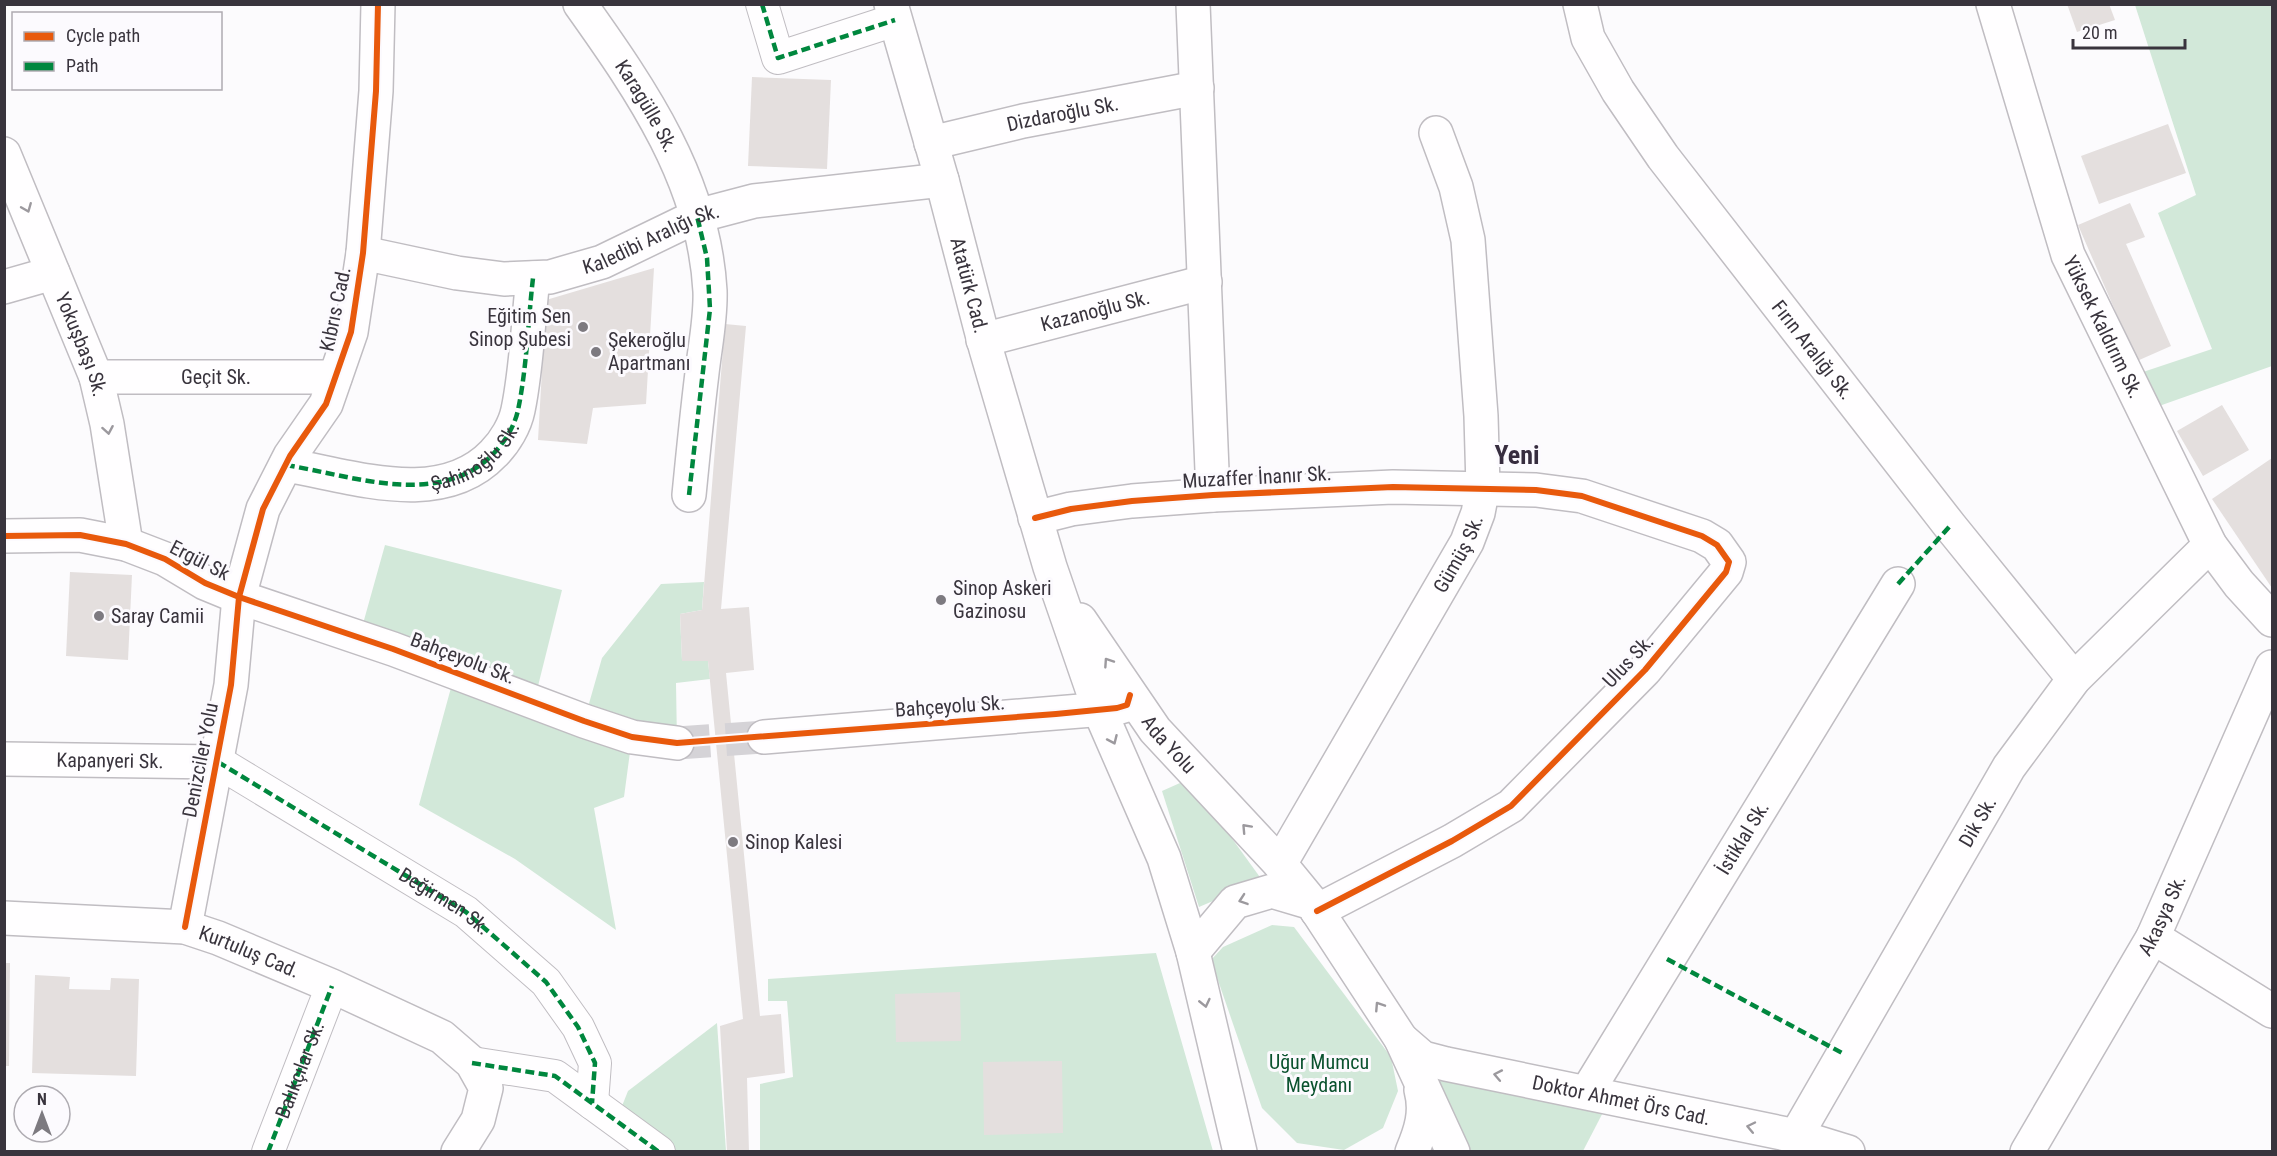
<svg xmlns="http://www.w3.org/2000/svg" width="2277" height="1156" font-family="'Roboto Condensed',sans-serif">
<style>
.green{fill:#d2e8d9}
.building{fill:#e4dfde}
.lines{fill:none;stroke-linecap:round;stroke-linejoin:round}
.tertiary-tunnel{stroke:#d5d3d7;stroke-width:33;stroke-dasharray:33 16;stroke-linecap:butt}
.pedestrian-casing{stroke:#c0bdc2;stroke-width:34}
.minor-casing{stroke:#c0bdc2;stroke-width:36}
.tertiary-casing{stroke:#c0bdc2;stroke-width:36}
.secondary-casing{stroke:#c0bdc2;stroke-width:36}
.pedestrian{stroke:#fffeff;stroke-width:32}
.minor{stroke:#fffeff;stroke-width:33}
.tertiary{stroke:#fffeff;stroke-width:33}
.secondary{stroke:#fffeff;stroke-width:33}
.quiet{stroke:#00873e;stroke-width:4.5;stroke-dasharray:9 4.5;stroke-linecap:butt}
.cycleway-casing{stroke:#fcfafe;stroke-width:10}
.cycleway{stroke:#e8590c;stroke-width:6}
.oneway{stroke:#9c999e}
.poi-dot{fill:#7d7a80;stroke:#fcfafe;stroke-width:2}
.labels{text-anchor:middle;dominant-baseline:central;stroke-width:6;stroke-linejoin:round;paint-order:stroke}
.street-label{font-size:20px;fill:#39343d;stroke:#fcfafe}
.poi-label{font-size:20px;fill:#39343d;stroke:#fcfafe;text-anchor:start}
.park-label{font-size:20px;fill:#0a522e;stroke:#fcfafe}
.district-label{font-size:26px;font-weight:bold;fill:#372d3f;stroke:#fcfafe}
</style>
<rect width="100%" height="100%" fill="#fcfbfd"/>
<g class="green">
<polygon points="2135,5 2272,5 2272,366 2145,411 2128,377 2212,349 2158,213 2196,195"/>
<polygon points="385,545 562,590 534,702 584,721 602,658 661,584 704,582 702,610 680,614 682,660 708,661 710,679 676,683 677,743 632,737 624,797 594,808 616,930 515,859 419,805 455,673 359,638"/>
<polygon points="1189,779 1262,880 1199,907 1162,791"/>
<polygon points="1272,925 1294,927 1391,1057 1398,1091 1383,1128 1344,1150 1297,1143 1262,1108 1211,960 1223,947"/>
<polygon points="1156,953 1213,1151 760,1152 760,1084 793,1077 787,1001 768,1001 768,979"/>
<polygon points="717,1023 726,1151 659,1151 616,1121 628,1091"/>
<polygon points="1423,1057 1611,1097 1583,1151 1453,1151"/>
</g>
<g class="building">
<polygon points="2067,4 2109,4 2115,20 2077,32"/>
<polygon points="752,77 831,80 827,169 748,166"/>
<polygon points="2168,124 2186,173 2099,204 2081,156"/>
<polygon points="2130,203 2145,237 2126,244 2171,346 2137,361 2078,225"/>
<polygon points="654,268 646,404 593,408 587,444 538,440 546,300"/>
<polygon points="725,324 746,326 721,609 749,607 754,670 726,673 760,1016 781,1014 785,1073 747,1078 749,1152 727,1152 720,1026 743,1019 708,661 682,661 680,614 702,610"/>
<polygon points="2222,405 2249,450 2203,476 2177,431"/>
<polygon points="2272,458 2272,588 2212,499"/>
<polygon points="70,572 132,575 128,660 66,656"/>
<polygon points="4,963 10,963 9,1066 4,1066"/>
<polygon points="35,975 70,977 69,989 110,990 111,978 139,979 136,1076 32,1073"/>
<polygon points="960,992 961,1041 896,1042 895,994"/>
<polygon points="1062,1061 1063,1133 984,1135 983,1062"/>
</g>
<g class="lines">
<polyline class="tertiary-tunnel" points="677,743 764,737"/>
<g class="pedestrian-casing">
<g id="pedestrian">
<polyline points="762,4 778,58 895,20"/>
<path id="s1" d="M218,762L466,912L546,982L578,1027L595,1063L592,1103"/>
<polyline points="472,1063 555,1076 659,1152"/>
<path id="s2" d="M268,1152L332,986"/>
</g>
</g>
<g class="minor-casing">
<g id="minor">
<path id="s3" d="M580,4C642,91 704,181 710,291C711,318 705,346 702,373C697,414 693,454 689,495"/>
<polyline points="1193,4 1213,495"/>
<path id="s4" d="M1580,4L1588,38L1618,91L1663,157L1950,526L2074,679"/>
<path id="s5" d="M1993,4L2068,255L2210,545L2239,584L2272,620"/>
<path id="s6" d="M931,143L1023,121L1197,88"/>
<path id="s7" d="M4,154L96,377L107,424L126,544"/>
<path id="s8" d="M363,253L457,273L504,279L550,277L602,262L697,216L754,201L942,180"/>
<polyline points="4,287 53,273"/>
<path id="s9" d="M983,340L1205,282"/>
<path id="s10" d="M96,377H335"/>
<path d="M286,465C353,476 441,509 494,453C505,442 515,425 518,410C527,367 528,321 533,278"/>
<polyline points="1035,518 1071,509 1132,501 1213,495 1393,487 1536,490 1582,496 1702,536 1717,545 1729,562 1726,572 1645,670 1511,806 1452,841 1317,911"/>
<path id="s11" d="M4,759L218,762"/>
<path id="s12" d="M1280,864L1467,542L1478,513L1483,487L1481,416L1468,240L1456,187L1436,133"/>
<polyline points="2153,937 2272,1011"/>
<path id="s13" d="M1401,1039L1423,1058L1446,1064L1796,1136L1848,1152"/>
<path id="s14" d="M1587,1092L1898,584"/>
<path id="s15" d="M1796,1136L2009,767L2074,679L2210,545"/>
<path id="s16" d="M2027,1152L2153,937L2272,667"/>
</g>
</g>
<g class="tertiary-casing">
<g id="tertiary">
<polyline points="4,536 80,535 126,544 165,559 205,583 239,597 393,649 584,721 632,737 677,743"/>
<polyline points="764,737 1117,708 1127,705 1130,695"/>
<polyline points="185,927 231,685 239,597 263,509 290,456 326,404 351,332 363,253 376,91 378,4"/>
</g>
</g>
<g class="secondary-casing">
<g id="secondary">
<path id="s17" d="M891,4L942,180L986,349L1050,567L1099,709L1164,858L1193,952L1240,1152"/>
<path id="s18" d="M1080,620L1155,730L1280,864L1312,903"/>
<path id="s19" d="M4,918L185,927L218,938L332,986L442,1037L472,1063L486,1088L478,1120L458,1152"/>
<polyline points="1193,952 1235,902 1272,891 1312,903 1401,1039 1453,1152"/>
<path d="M1412,1152C1421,1131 1427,1112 1421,1090"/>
</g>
</g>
<use href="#pedestrian" class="pedestrian"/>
<use href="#minor" class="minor"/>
<use href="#tertiary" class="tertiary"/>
<use href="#secondary" class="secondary"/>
<g class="quiet">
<polyline points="762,4 778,58 895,20"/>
<path id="s20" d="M286,465C353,476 441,509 494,453C505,442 515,425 518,410C527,367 528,321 533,278"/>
<polyline points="689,495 710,309 707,258 697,216"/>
<polyline points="1898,584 1950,526"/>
<polyline points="218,762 466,912 546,982 578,1027 595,1063 592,1103"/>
<polyline points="1667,959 1844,1054"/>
<polyline points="472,1063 555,1076 659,1152"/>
<polyline points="268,1152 332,986"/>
</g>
<g class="cycleway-casing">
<g id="cycleway">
<polyline points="1035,518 1071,509 1132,501 1213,495 1393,487 1536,490 1582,496 1702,536 1717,545 1729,562 1726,572 1645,670 1511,806 1452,841 1317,911"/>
<polyline points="4,536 80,535 126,544 165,559 205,583 239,597 393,649 584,721 632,737 677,743 1056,714 1117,708 1127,705 1130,695"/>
<polyline points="185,927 231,685 239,597 263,509 290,456 326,404 351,332 363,253 376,91 378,4"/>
</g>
</g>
<use href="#cycleway" class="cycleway"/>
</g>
<defs><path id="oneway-chevron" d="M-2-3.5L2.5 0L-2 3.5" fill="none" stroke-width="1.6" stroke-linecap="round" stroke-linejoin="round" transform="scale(1.5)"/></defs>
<g class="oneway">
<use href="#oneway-chevron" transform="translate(27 208) rotate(68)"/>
<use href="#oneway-chevron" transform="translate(108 430) rotate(80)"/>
<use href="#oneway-chevron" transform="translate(1108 662) rotate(-124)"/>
<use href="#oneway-chevron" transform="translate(1113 740) rotate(66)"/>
<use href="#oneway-chevron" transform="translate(1246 828) rotate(-133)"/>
<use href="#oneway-chevron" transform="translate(1243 900) rotate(161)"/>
<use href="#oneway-chevron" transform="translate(1205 1003) rotate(77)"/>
<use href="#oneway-chevron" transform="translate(1379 1006) rotate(-123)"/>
<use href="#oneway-chevron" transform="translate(1498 1075) rotate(-169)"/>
<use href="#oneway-chevron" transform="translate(1751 1127) rotate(-168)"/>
</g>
<g class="poi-dot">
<circle cx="583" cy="327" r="6"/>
<circle cx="596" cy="352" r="6"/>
<circle cx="941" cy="600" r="6"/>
<circle cx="99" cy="616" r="6"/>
<circle cx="733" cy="842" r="6"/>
</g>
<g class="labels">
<g class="street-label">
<text stroke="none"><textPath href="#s3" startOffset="122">Karagülle Sk.</textPath></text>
<text stroke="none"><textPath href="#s6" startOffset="135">Dizdaroğlu Sk.</textPath></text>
<text stroke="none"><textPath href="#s8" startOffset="298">Kaledibi Aralığı Sk.</textPath></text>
<text stroke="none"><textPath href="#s17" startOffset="292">Atatürk Cad.</textPath></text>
<text transform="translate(335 309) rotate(-78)">Kıbrıs Cad.</text>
<text stroke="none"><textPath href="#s9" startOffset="116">Kazanoğlu Sk.</textPath></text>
<text stroke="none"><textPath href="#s5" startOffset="342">Yüksek Kaldırım Sk.</textPath></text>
<text stroke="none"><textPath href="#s7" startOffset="206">Yokuşbaşı Sk.</textPath></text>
<text stroke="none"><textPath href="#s4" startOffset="420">Fırın Aralığı Sk.</textPath></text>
<text stroke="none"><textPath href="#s10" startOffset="120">Geçit Sk.</textPath></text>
<text stroke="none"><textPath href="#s20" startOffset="200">Şahinoğlu Sk.</textPath></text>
<text transform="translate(1257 477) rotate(-3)">Muzaffer İnanır Sk.</text>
<text stroke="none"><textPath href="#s12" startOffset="358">Gümüş Sk.</textPath></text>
<text transform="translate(200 560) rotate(27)">Ergül Sk</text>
<text transform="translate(463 658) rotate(21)">Bahçeyolu Sk.</text>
<text transform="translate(1628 661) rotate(-47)">Ulus Sk.</text>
<text transform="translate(950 706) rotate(-4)">Bahçeyolu Sk.</text>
<text stroke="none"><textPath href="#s18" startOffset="153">Ada Yolu</textPath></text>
<text stroke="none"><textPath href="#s11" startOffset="106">Kapanyeri Sk.</textPath></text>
<text transform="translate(200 760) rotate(-79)">Denizciler Yolu</text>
<text stroke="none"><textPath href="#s15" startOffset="363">Dik Sk.</textPath></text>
<text stroke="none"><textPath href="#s14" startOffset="298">İstiklal Sk.</textPath></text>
<text stroke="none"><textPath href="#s1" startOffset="266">Değirmen Sk.</textPath></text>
<text stroke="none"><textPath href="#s16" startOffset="273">Akasya Sk.</textPath></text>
<text stroke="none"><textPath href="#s19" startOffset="250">Kurtuluş Cad.</textPath></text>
<text stroke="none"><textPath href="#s2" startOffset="88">Balıkçılar Sk.</textPath></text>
<text stroke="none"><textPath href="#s13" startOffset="232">Doktor Ahmet Örs Cad.</textPath></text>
</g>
<g class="poi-label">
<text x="571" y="316" text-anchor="end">Eğitim Sen<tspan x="571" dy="23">Sinop Şubesi</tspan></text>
<text x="608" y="340">Şekeroğlu<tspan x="608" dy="23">Apartmanı</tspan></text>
<text x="953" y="588">Sinop Askeri<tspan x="953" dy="23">Gazinosu</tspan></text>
<text x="111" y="616">Saray Camii</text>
<text x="745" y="842">Sinop Kalesi</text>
</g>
<g class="park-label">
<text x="1319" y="1062">Uğur Mumcu<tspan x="1319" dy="23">Meydanı</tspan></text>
</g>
<g class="district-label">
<text x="1517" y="455">Yeni</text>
</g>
</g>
<rect width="2277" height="1156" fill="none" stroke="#39343d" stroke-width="12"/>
<rect x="12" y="12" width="210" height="78" fill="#fcfafe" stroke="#aeabb1" stroke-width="1.5"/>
<rect x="24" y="32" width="30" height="9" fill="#e8590c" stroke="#aeabb1" stroke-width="1.5"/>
<text x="66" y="42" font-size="18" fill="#39343d">Cycle path</text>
<rect x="24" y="62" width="30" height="9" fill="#00873e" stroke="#aeabb1" stroke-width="1.5"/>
<text x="66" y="72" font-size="18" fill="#39343d">Path</text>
<g transform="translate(42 1114)"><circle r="28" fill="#fcfafe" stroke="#aeabb1" stroke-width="1.5"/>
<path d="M0-4.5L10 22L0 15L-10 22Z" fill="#7d7a80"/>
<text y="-9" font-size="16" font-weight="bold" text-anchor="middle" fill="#39343d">N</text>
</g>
<path d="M2073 39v9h112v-9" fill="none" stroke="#39343d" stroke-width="3"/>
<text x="2082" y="39" font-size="18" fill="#39343d" stroke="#fcfafe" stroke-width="4.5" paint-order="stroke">20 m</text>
</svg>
